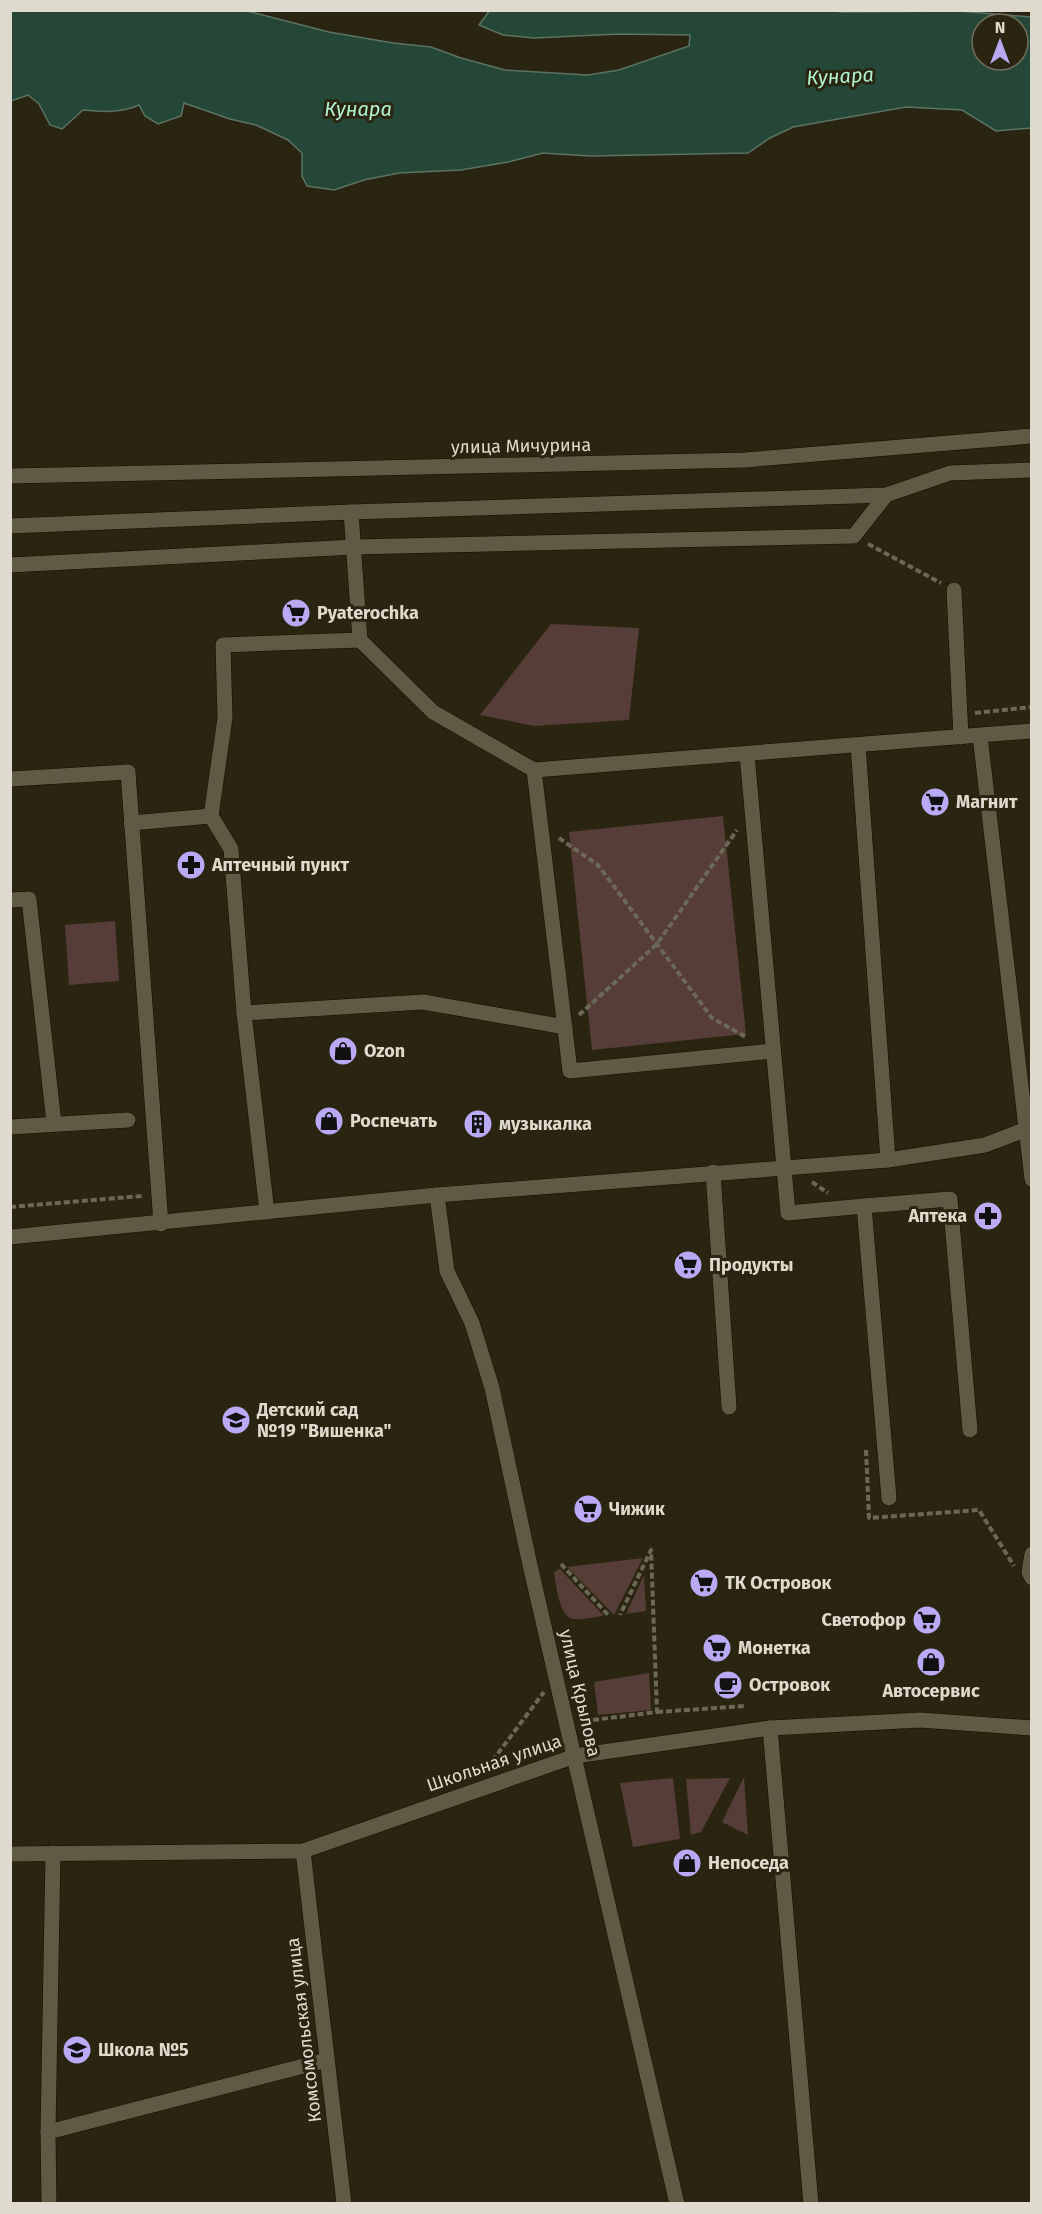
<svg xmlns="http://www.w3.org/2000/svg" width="1042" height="2214" font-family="'Fira Sans',sans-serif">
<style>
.green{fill:#563d38}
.water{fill:#254737;stroke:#5c7364;stroke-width:1.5;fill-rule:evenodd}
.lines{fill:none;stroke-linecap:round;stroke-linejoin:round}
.minor-casing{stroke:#120e00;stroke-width:16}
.path{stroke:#6b6856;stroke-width:4;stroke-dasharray:6 3;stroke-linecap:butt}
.minor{stroke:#5f5a44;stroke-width:15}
.labels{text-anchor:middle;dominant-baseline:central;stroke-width:6;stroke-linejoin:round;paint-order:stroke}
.street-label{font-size:18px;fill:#dedbce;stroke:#292510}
.poi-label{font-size:18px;font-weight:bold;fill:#dedbce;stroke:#292510;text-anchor:start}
.water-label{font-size:20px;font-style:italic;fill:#b1f2d1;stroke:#292510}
</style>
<rect width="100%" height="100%" fill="#292510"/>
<g class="green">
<polygon points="551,624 639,628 629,720 534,726 480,715"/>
<polygon points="723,816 746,1034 592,1050 569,832"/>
<polygon points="115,921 119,981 69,985 65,925"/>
<polygon points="643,1558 614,1615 567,1567"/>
<path d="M560,1569L604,1616C594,1617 583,1620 574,1619C559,1618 556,1584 554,1572Z"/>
<polygon points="644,1575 646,1611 626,1614"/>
<polygon points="649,1673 651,1710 598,1715 594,1682"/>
<polygon points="744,1777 748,1835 722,1822"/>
<polygon points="673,1778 680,1839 633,1847 620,1783"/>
<polygon points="730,1778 701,1832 691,1835 686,1779"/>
</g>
<path class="water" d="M490,10H824L843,12L959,11L1031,17V128L996,131L962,110L906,107L793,127L770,138L748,153L590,156L543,153L508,162L461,170L399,173L364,180L334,190L307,186L302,176V153L288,140L256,125L230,119L184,103L181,116L158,124L145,116L139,105C121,113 103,112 83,110L62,129L50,125L39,104L28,95L11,101V11H247L329,32L393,43L431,47L461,58L505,70L588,75L619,70L689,46L690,35L619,34L534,38L503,35L479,25ZM982,24H1018V60H982Z"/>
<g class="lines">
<g class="minor-casing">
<g id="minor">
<polyline points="10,476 745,460 1032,436"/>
<polyline points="351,512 360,640 433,712 534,770 1032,731"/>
<polyline points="10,526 351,512 886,495 950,473 1032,470"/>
<polyline points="10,565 354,547 854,536 886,495"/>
<polyline points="954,590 961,737"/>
<polyline points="980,736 1032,1179"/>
<polyline points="858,745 888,1160"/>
<polyline points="747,754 788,1213 864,1206 889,1498"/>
<polyline points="534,770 570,1071 773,1051"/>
<polyline points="10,779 128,772 161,1224"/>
<polyline points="211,816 225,718 223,645 360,640"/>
<polyline points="131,823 211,816 231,849 244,1013 267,1212"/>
<polyline points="10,900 29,899 54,1123"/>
<polyline points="244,1013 423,1002 565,1027"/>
<polyline points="10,1127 128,1120"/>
<polyline points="713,1172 729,1407"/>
<polyline points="437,1195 447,1271 472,1323 492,1388 530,1565 677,2204"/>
<polyline points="864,1206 950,1199 970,1430"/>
<polyline points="10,1237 437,1195 888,1160 985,1145 1032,1127"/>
<polyline points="1032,1554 1029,1572 1032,1578"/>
<polyline points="770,1728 811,2204"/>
<polyline points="303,1851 344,2204"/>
<polyline points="10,1854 303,1851 575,1756 770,1728 920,1720 1032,1728"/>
<polyline points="48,2132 53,1853"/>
<polyline points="49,2204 48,2132 327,2060"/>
</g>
</g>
<g class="path">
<polyline points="868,544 941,583"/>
<polyline points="975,713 1032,707"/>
<polyline points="559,838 598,865 712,1018 746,1037"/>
<polyline points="579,1015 657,944 737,830"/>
<polyline points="812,1182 828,1193"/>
<polyline points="10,1207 143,1196"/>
<polyline points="866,1450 869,1518 979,1510 1014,1566"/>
<polyline points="561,1564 609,1616"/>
<polyline points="657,1712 745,1706"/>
<polyline points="593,1720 657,1712 651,1550 620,1615"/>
<polyline points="487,1768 544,1692"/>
</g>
<use href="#minor" class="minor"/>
</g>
<defs>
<g id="supermarket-disc" transform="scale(1.5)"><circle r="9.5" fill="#baaaf6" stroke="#292510"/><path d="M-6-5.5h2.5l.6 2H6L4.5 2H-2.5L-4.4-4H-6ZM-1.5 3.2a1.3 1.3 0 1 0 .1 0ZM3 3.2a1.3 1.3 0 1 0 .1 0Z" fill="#111"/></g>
<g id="pharmacy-disc" transform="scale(1.5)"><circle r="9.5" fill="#baaaf6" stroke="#292510"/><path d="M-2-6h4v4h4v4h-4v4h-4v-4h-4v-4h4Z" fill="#111"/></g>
<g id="shop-disc" transform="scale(1.5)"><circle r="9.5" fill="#baaaf6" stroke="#292510"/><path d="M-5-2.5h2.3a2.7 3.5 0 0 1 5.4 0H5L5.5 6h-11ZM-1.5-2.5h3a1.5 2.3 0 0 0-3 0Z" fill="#111"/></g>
<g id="building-disc" transform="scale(1.5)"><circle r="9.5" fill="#baaaf6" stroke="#292510"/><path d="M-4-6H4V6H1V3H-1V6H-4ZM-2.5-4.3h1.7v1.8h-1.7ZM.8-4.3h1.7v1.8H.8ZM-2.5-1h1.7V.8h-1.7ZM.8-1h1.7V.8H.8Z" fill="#111"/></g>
<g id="school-disc" transform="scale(1.5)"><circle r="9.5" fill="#baaaf6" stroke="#292510"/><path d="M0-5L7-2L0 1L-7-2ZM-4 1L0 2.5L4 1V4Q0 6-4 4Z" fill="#111"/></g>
<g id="cafe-disc" transform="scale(1.5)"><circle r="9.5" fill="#baaaf6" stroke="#292510"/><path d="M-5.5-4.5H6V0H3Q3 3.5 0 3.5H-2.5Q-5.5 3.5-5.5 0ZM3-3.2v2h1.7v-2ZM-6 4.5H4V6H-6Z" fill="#111"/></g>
</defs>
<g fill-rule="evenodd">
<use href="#supermarket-disc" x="296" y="613"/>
<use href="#supermarket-disc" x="935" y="802"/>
<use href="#pharmacy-disc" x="191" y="865"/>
<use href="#shop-disc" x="343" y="1051"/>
<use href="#shop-disc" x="329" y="1121"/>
<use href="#building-disc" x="478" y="1124"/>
<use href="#pharmacy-disc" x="988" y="1216"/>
<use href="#supermarket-disc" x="688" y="1265"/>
<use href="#school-disc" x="236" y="1420"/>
<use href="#supermarket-disc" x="588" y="1509"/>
<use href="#supermarket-disc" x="704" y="1583"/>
<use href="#supermarket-disc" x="927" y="1620"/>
<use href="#supermarket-disc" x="717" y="1648"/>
<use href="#shop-disc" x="931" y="1662"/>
<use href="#cafe-disc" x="728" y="1685"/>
<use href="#shop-disc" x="687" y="1863"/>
<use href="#school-disc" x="77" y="2050"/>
</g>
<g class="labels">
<g class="street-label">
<text transform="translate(521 446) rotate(-1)">улица Мичурина</text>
<text transform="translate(580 1693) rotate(77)">улица Крылова</text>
<text transform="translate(494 1763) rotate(-19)">Школьная улица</text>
<text transform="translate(304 2030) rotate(-97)">Комсомольская улица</text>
</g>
<g class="poi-label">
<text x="317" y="613">Pyaterochka</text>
<text x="956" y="802">Магнит</text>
<text x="212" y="865">Аптечный пункт</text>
<text x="364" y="1051">Ozon</text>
<text x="350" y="1121">Роспечать</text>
<text x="499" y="1124">музыкалка</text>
<text x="967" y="1216" text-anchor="end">Аптека</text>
<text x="709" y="1265">Продукты</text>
<text x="257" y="1410">Детский сад<tspan x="257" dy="21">№19 "Вишенка"</tspan></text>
<text x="609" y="1509">Чижик</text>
<text x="725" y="1583">ТК Островок</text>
<text x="906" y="1620" text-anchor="end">Светофор</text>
<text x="738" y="1648">Монетка</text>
<text x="749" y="1685">Островок</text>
<text x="931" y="1691" text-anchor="middle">Автосервис</text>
<text x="708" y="1863">Непоседа</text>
<text x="98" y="2050">Школа №5</text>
</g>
<g class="water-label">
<text transform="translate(840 76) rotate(-3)">Кунара</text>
<text x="358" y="109">Кунара</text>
</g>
</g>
<rect width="1042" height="2214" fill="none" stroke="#dedbce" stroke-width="24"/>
<g transform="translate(1000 42)"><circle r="28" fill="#292510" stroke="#716e5c" stroke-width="1.5"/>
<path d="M0-4.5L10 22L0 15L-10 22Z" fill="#baaaf6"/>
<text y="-9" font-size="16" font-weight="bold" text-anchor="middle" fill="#dedbce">N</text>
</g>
</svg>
